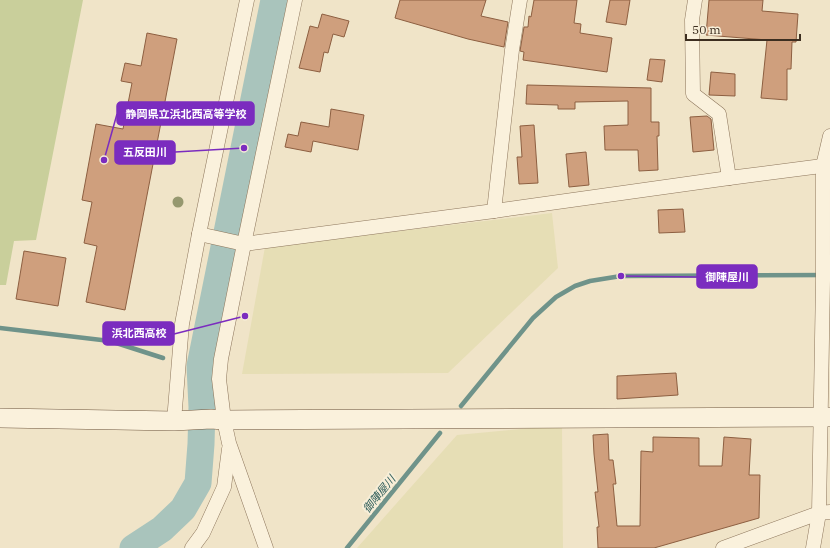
<svg xmlns="http://www.w3.org/2000/svg" width="830" height="548" font-family="'IBM Plex Serif','Noto Sans JP',serif">
<style>
.farmland{fill:#e6deb5}
.green{fill:#c9cf9b}
.lines{fill:none;stroke-linecap:round;stroke-linejoin:round}
.stream{stroke:#6f938a;stroke-width:4.5}
.river{stroke:#a9c4bc;stroke-width:27}
.building{fill:#cf9f7d;stroke:#8d5f41}
.street-casing{stroke:#8d765c;stroke-width:15}
.secondary-casing{stroke:#6f573f;stroke-width:20}
.street{stroke:#faf1dc;stroke-width:14}
.secondary{stroke:#faf1dc;stroke-width:19}
.tree{fill:#96986f}
.labels{text-anchor:middle;dominant-baseline:central;stroke-width:4;stroke-linejoin:round;paint-order:stroke}
.water-label{font-size:11px;font-style:italic;fill:#2f5d5a;stroke:#f7eed8}
.leader{fill:none;stroke:#7b2cbf;stroke-width:1.5}
.callout-dot{fill:#7b2cbf;stroke:#f7eed8;stroke-width:1.5}
.callout{fill:#7b2cbf;stroke:#7b2cbf;stroke-width:1.5}
.callout-label{font-size:11px;text-anchor:middle;font-weight:bold;fill:#fff}
</style>
<rect width="100%" height="100%" fill="#f0e4c8"/>
<g class="farmland">
<polygon points="552,213 558,268 448,373 242,374 265,247"/>
<polygon points="562,425 563,548 357,548 457,435"/>
</g>
<polygon class="green" points="0,0 83,0 36,240 14,241 6,285 0,285"/>
<g class="lines">
<g class="stream">
<polyline points="0,328 110,341 163,358"/>
<polyline points="461,406 533,318 556,297 575,286 590,281 621,276 830,275"/>
<polyline points="347,548 440,433"/>
</g>
<polyline class="river" points="133,548 162,529 183,509 198,483 201,444 202,407 200,366 274,0"/>
</g>
<g class="building">
<polygon points="400,0 486,0 481,16 508,22 504,47 468,39 395,18"/>
<polygon points="534,0 577,0 574,23 581,24 580,33 612,38 607,72 523,60 524,52 520,51 524,27 528,27 529,16 531,17"/>
<polygon points="610,0 630,0 626,25 606,22"/>
<polygon points="709,0 763,0 762,11 798,14 796,42 792,42 791,69 787,69 787,100 761,98 767,40 706,35"/>
<polygon points="322,14 349,21 344,37 333,34 328,53 324,52 320,72 299,68 310,26 318,28"/>
<polygon points="147,33 177,39 125,310 86,302 97,246 84,243 92,202 82,200 96,124 123,129 132,83 121,81 125,63 141,66"/>
<polygon points="650,59 665,60 662,82 647,80"/>
<polygon points="711,72 735,74 735,96 709,95"/>
<polygon points="527,85 651,88 651,122 659,122 659,136 657,136 658,170 639,171 638,150 605,150 604,126 628,125 628,101 575,102 575,109 558,109 558,105 526,104"/>
<polygon points="331,109 364,115 358,150 313,141 311,152 285,147 288,134 298,136 301,122 329,127"/>
<polygon points="707,116 711,119 714,150 693,152 690,117"/>
<polygon points="534,125 538,183 519,184 517,157 522,157 520,126"/>
<polygon points="586,152 589,185 569,187 566,154"/>
<polygon points="683,209 685,232 659,233 658,210"/>
<polygon points="24,251 66,258 58,306 16,299"/>
<polygon points="676,373 678,395 617,399 617,376"/>
<polygon points="608,434 609,460 613,460 616,484 613,484 617,526 640,526 641,451 653,452 653,437 699,438 699,466 722,466 724,437 751,439 749,475 760,475 759,518 654,548 598,548 597,527 599,527 595,492 598,492 594,454 593,435"/>
</g>
<g class="lines">
<g class="street-casing">
<g id="street">
<polyline points="695,0 692,20 693,94 719,114 729,178"/>
<polyline points="494,211 512,50 520,0"/>
<polyline points="199,234 244,244 494,211 729,178 830,165"/>
<polyline points="174,421 182,324 199,234 247,0"/>
<polyline points="192,548 203,533 224,487 229,449"/>
<polyline points="266,548 229,443 224,420 219,379 221,359 244,244 295,0"/>
<polyline points="723,548 819,513 823,281 823,166 830,136"/>
<polyline points="813,548 819,513 830,512"/>
</g>
</g>
<g class="secondary-casing">
<polyline id="secondary" points="0,418 174,421 211,419 224,420 830,417"/>
</g>
<use href="#street" class="street"/>
<use href="#secondary" class="secondary"/>
</g>
<circle class="tree" cx="178" cy="202" r="5.5"/>
<g class="labels">
<g class="water-label">
<text transform="translate(379 494) rotate(-51)">御陣屋川</text>
</g>
</g>
<path class="leader" d="M104 160L117 114M244 148L175 152M621 276L697 277M245 316L174 334"/>
<g class="callout-dot">
<circle cx="104" cy="160" r="4"/>
<circle cx="244" cy="148" r="4"/>
<circle cx="621" cy="276" r="4"/>
<circle cx="245" cy="316" r="4"/>
</g>
<g class="callout">
<rect x="117" y="102" width="137" height="23" rx="4"/>
<rect x="115" y="141" width="60" height="23" rx="4"/>
<rect x="697" y="265" width="60" height="23" rx="4"/>
<rect x="103" y="322" width="71" height="23" rx="4"/>
</g>
<g class="callout-label">
<text x="186" y="118">静岡県立浜北西高等学校</text>
<text x="145" y="156">五反田川</text>
<text x="727" y="281">御陣屋川</text>
<text x="139" y="337">浜北西高校</text>
</g>
<path d="M686 34v6h114v-6" fill="none" stroke="#3d2e20" stroke-width="2"/>
<text x="692" y="34" font-size="12" fill="#3d2e20" stroke="#f7eed8" stroke-width="3" paint-order="stroke">50 m</text>
</svg>
